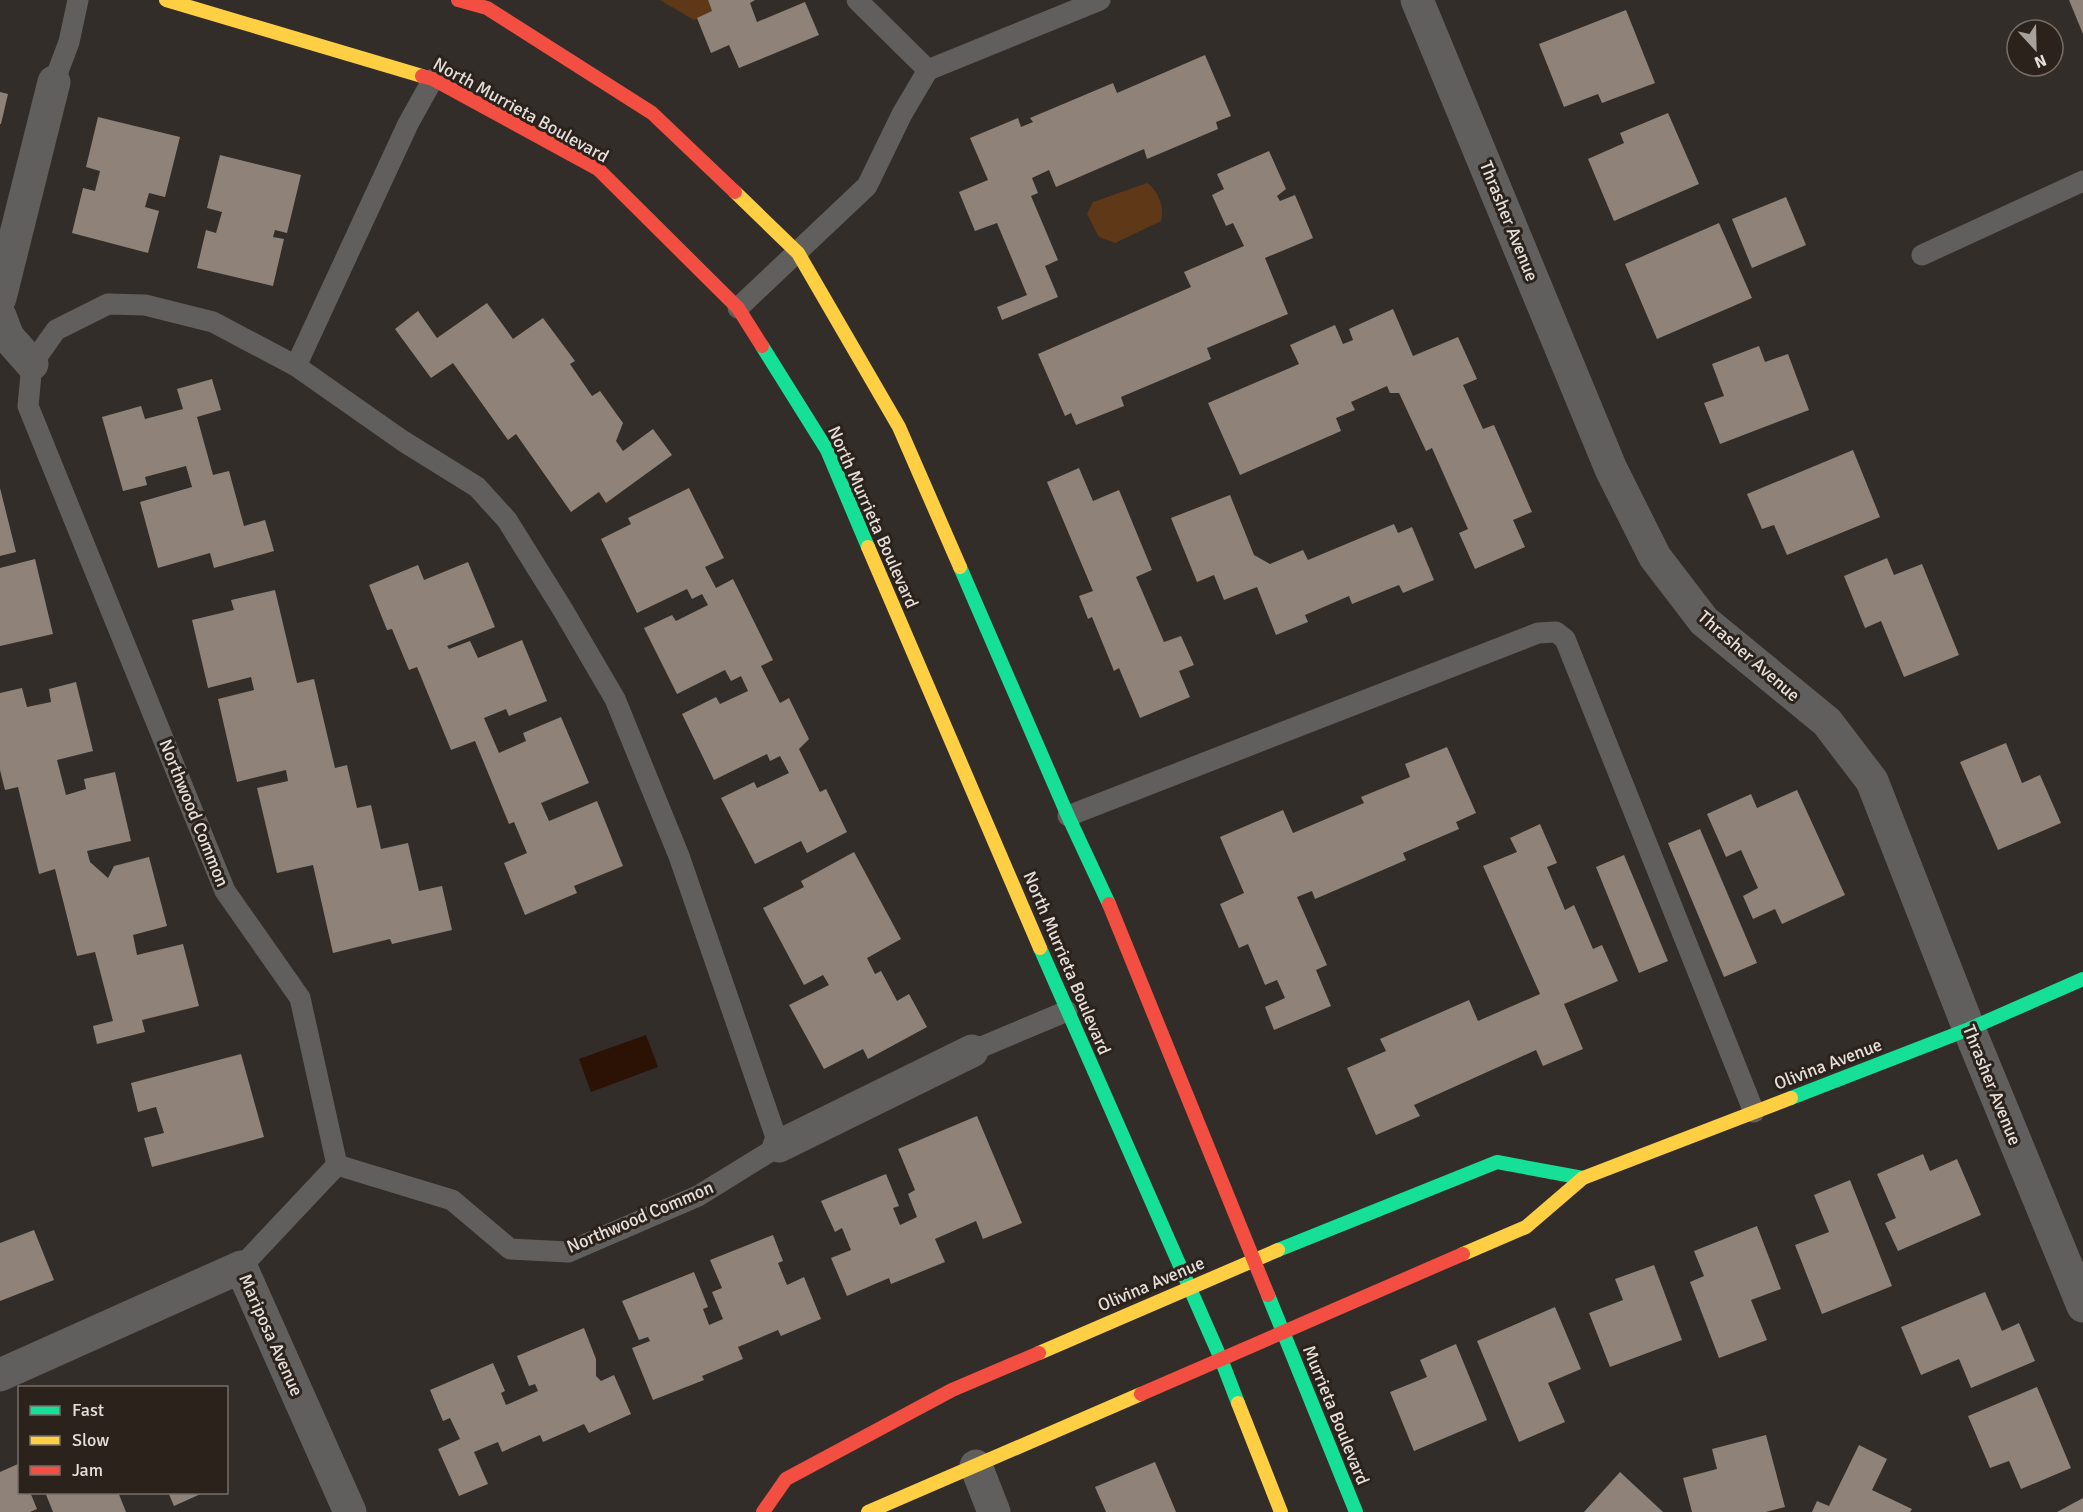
<svg xmlns="http://www.w3.org/2000/svg" width="2083" height="1512" font-family="Signika,sans-serif">
<style>
.green{fill:#5f3917}
.water{fill:#2b1204}
.building{fill:#8f8379}
.lines{fill:none;stroke-linecap:round;stroke-linejoin:round}
.lane{stroke:#615f5d;stroke-width:21}
.street{stroke:#615f5d;stroke-width:33}
.fast{stroke:#16e098;stroke-width:14}
.slow{stroke:#ffcf43;stroke-width:14}
.jam{stroke:#f24e42;stroke-width:14}
.labels{text-anchor:middle;dominant-baseline:central;stroke-width:6;stroke-linejoin:round;paint-order:stroke}
.street-label{font-size:18px;fill:#e5dfdb;stroke:#2b221c}
</style>
<rect width="100%" height="100%" fill="#322d28"/>
<g class="green">
<polygon points="660,0 708,0 712,11 694,20"/>
<path d="M1147,183C1158,191 1165,207 1161,221L1115,243L1099,237L1087,214L1093,202Z"/>
</g>
<polygon class="water" points="646,1035 658,1067 591,1092 579,1059"/>
<g class="building">
<polygon points="708,0 755,0 750,3 757,22 805,2 819,35 739,68 729,45 711,53 697,18 712,11"/>
<polygon points="2069,0 2083,0 2083,34"/>
<polygon points="1626,10 1655,83 1602,103 1598,94 1564,107 1539,44"/>
<polygon points="1205,55 1231,116 1216,122 1218,129 1147,159 1144,149 1056,187 1049,170 1032,178 1038,193 1031,196 1058,260 1045,266 1058,297 1002,320 997,307 1027,295 997,223 975,231 959,192 988,180 970,138 1018,118 1021,127 1033,122 1030,118 1113,83 1117,93"/>
<polygon points="0,92 8,94 1,124 0,124"/>
<polygon points="1668,113 1699,184 1614,221 1588,159 1624,143 1620,133"/>
<polygon points="98,117 180,137 165,197 149,193 145,207 159,211 148,253 72,233 83,188 95,191 100,171 86,167"/>
<polygon points="1269,151 1286,189 1277,196 1280,201 1295,195 1313,238 1265,258 1288,314 1207,348 1211,359 1121,397 1124,406 1076,425 1071,413 1065,416 1038,354 1191,287 1184,272 1244,246 1233,223 1226,226 1212,195 1224,189 1217,174"/>
<polygon points="220,155 301,175 287,233 275,230 273,237 284,239 273,286 197,268 206,230 216,233 222,212 207,208"/>
<polygon points="1786,197 1806,245 1752,268 1732,219"/>
<polygon points="1719,223 1752,298 1657,339 1625,264"/>
<polygon points="487,303 513,339 543,318 575,361 570,364 592,396 600,391 623,423 616,441 623,451 653,429 672,455 606,503 599,492 571,512 516,434 508,440 453,363 431,378 395,329 418,311 437,338"/>
<polygon points="1393,309 1413,356 1458,337 1477,379 1463,385 1483,429 1494,425 1532,512 1513,520 1525,547 1475,569 1459,533 1468,529 1432,448 1426,451 1399,393 1390,393 1387,386 1351,402 1355,410 1336,418 1341,431 1240,475 1208,403 1299,364 1290,345 1335,325 1343,344 1353,340 1349,329"/>
<polygon points="1759,346 1765,362 1788,354 1809,410 1720,444 1704,403 1724,396 1712,364"/>
<polygon points="212,379 221,410 197,417 213,475 229,471 244,526 265,520 274,551 214,568 210,553 158,568 140,502 192,487 186,466 145,477 147,485 123,491 102,417 141,406 145,419 183,409 177,389"/>
<polygon points="1853,450 1880,517 1787,555 1774,525 1762,529 1747,494"/>
<polygon points="1079,468 1093,501 1119,490 1152,570 1136,577 1164,642 1181,636 1194,665 1179,671 1190,697 1140,718 1119,668 1114,671 1092,617 1088,619 1079,596 1093,591 1047,482"/>
<polygon points="0,488 16,552 0,556"/>
<polygon points="689,488 724,558 705,567 716,588 733,579 773,660 761,666 780,703 789,698 809,739 799,749 820,792 826,789 847,832 807,853 801,841 755,864 721,798 754,782 757,788 789,773 780,756 770,761 767,754 714,780 682,714 716,697 720,704 748,691 741,676 731,681 725,670 677,694 644,628 672,615 676,621 708,605 702,594 692,599 687,589 637,613 601,539 631,524 628,518"/>
<polygon points="1230,495 1254,555 1270,564 1303,550 1308,560 1394,524 1398,533 1412,527 1434,580 1403,593 1399,585 1352,604 1349,596 1305,615 1308,622 1276,635 1257,587 1224,600 1214,575 1197,582 1171,518"/>
<polygon points="1887,558 1894,575 1922,564 1959,655 1904,677 1881,621 1865,628 1844,576"/>
<polygon points="35,559 53,634 0,646 0,568"/>
<polygon points="468,562 495,627 447,646 449,649 470,641 478,658 522,640 547,701 509,716 506,709 484,718 499,753 526,741 523,733 561,717 589,783 541,803 549,821 597,801 623,866 574,886 577,893 525,915 504,863 527,853 514,822 509,824 475,741 451,750 417,667 409,670 392,629 387,630 369,585 418,565 424,580"/>
<polygon points="275,590 297,683 314,679 335,768 347,765 357,808 371,805 381,849 408,843 419,891 442,886 452,930 392,944 390,939 333,953 313,865 277,873 257,788 288,781 286,770 237,782 218,699 254,690 251,677 208,688 192,620 234,610 231,600"/>
<polygon points="76,682 93,751 57,760 66,795 86,789 84,779 115,772 131,841 87,851 90,862 108,878 114,866 149,857 167,926 133,935 137,955 183,944 199,1006 142,1020 145,1032 97,1044 93,1026 113,1021 95,952 77,956 55,869 39,874 18,787 5,790 0,770 0,693 22,688 27,707 51,702 49,689"/>
<polygon points="2006,743 2022,783 2040,775 2061,823 1998,850 1960,762"/>
<polygon points="1447,747 1476,813 1456,822 1459,829 1403,853 1406,860 1315,899 1312,891 1297,897 1327,965 1316,970 1331,1006 1274,1030 1265,1007 1285,998 1277,980 1265,985 1248,944 1239,948 1220,904 1244,893 1220,837 1283,810 1293,833 1364,803 1361,797 1410,777 1405,764"/>
<polygon points="1797,790 1845,895 1782,924 1775,909 1753,919 1743,896 1758,888 1741,850 1726,857 1707,814 1751,794 1757,808"/>
<polygon points="1540,824 1557,863 1547,867 1565,910 1574,905 1593,949 1602,945 1618,981 1564,1004 1583,1049 1543,1066 1536,1050 1414,1105 1420,1116 1376,1135 1347,1068 1386,1051 1380,1039 1469,1000 1478,1021 1540,994 1483,866 1517,852 1510,838"/>
<polygon points="1700,829 1757,963 1724,977 1668,843"/>
<polygon points="854,852 901,939 867,958 875,974 881,971 897,1001 909,994 927,1027 868,1059 863,1049 824,1069 789,1005 829,985 823,975 804,985 763,908 804,887 801,881"/>
<polygon points="1624,855 1668,961 1639,973 1596,867"/>
<polygon points="241,1054 264,1137 152,1167 144,1138 164,1133 156,1107 138,1112 131,1083"/>
<polygon points="977,1116 1022,1223 983,1239 976,1221 935,1239 945,1262 891,1284 889,1278 847,1296 831,1258 851,1250 842,1228 835,1232 821,1201 886,1174 899,1206 893,1208 900,1225 917,1217 908,1194 915,1190 898,1149"/>
<polygon points="1923,1154 1930,1171 1957,1159 1981,1215 1898,1251 1885,1223 1896,1218 1877,1174"/>
<polygon points="1850,1180 1892,1286 1822,1314 1795,1245 1829,1232 1814,1195"/>
<polygon points="1757,1226 1781,1289 1751,1300 1767,1340 1719,1358 1690,1282 1704,1276 1694,1251"/>
<polygon points="34,1230 54,1280 0,1301 0,1243"/>
<polygon points="773,1235 783,1261 778,1263 787,1285 804,1277 821,1319 781,1336 778,1330 738,1347 743,1359 702,1376 704,1380 653,1400 632,1348 650,1341 648,1337 639,1340 622,1301 694,1272 708,1307 703,1309 709,1325 723,1319 712,1292 722,1288 710,1260"/>
<polygon points="1654,1265 1682,1340 1610,1367 1589,1313 1623,1300 1615,1279"/>
<polygon points="1985,1292 2002,1331 2019,1323 2035,1361 1971,1388 1959,1359 1921,1375 1901,1327"/>
<polygon points="1555,1307 1581,1369 1548,1383 1565,1422 1519,1442 1477,1341"/>
<polygon points="584,1328 596,1359 596,1376 601,1381 614,1375 631,1414 589,1433 584,1424 543,1442 540,1435 502,1452 498,1442 474,1452 488,1484 459,1496 438,1449 460,1439 450,1418 443,1421 430,1390 493,1363 505,1391 501,1393 506,1405 538,1391 535,1384 529,1386 517,1356"/>
<polygon points="1456,1344 1487,1420 1414,1451 1390,1392 1427,1377 1420,1360"/>
<polygon points="2037,1387 2071,1468 2021,1489 2009,1461 1990,1468 1968,1416"/>
<polygon points="1766,1435 1785,1507 1766,1512 1692,1512 1683,1478 1717,1469 1712,1449"/>
<polygon points="1859,1445 1887,1459 1872,1490 1912,1509 1910,1512 1812,1512 1817,1501 1829,1506"/>
<polygon points="1155,1462 1176,1512 1106,1512 1095,1487"/>
<polygon points="18,1464 20,1492 30,1492 37,1509 30,1512 0,1512 0,1472"/>
<polygon points="1620,1472 1663,1512 1584,1512"/>
<polygon points="45,1492 118,1492 126,1512 53,1512"/>
<polygon points="168,1492 205,1492 174,1506"/>
<polygon points="2083,1498 2083,1512 2057,1512"/>
</g>
<g class="lines">
<g class="lane">
<polyline points="857,0 928,70"/>
<polyline points="54,82 69,42 78,0"/>
<polyline points="1922,255 2083,181"/>
<polygon points="108,304 145,305 213,322 296,366 403,441 477,487 507,520 563,610 615,699 679,856 779,1146 698,1196 568,1252 510,1249 452,1200 337,1165 300,998 225,891 28,406 32,364 56,330"/>
<polyline points="738,308 867,186 902,114 928,70 1100,0"/>
<polyline points="296,366 408,124 433,79"/>
<polyline points="1068,816 1538,633 1556,632 1565,639 1754,1112"/>
<polyline points="972,1051 1067,1011"/>
<polyline points="241,1267 337,1165"/>
</g>
<g class="street">
<polyline points="1417,0 1611,469 1655,557 1704,621 1827,722 1872,781 1969,1029 2083,1306"/>
<polyline points="0,298 54,82"/>
<polyline points="0,316 8,337 32,364"/>
<polyline points="779,1146 972,1051"/>
<polyline points="0,1375 241,1267 350,1512"/>
<polyline points="976,1466 994,1512"/>
</g>
<g class="fast">
<polyline points="762,346 827,450 868,547"/>
<polyline points="960,567 1068,816 1109,904"/>
<polyline points="1040,948 1221,1359 1238,1403"/>
<polyline points="1791,1098 1969,1029 2083,979"/>
<polyline points="1278,1250 1497,1162 1583,1178"/>
<polyline points="1268,1295 1356,1512"/>
</g>
<g class="slow">
<polyline points="166,0 422,76"/>
<polyline points="735,192 798,253 899,427 960,567"/>
<polyline points="868,547 1040,948"/>
<polyline points="1463,1254 1526,1227 1583,1178 1791,1098"/>
<polyline points="1039,1353 1278,1250"/>
<polyline points="1238,1403 1281,1512"/>
<polyline points="868,1512 1141,1394"/>
</g>
<g class="jam">
<polyline points="458,0 487,8 652,113 735,192"/>
<polyline points="422,76 433,79 598,169 738,308 762,346"/>
<polyline points="1109,904 1268,1295"/>
<polyline points="1141,1394 1463,1254"/>
<polyline points="763,1512 786,1479 952,1390 1039,1353"/>
</g>
</g>
<g class="labels">
<g class="street-label">
<text transform="translate(521 110) rotate(29)">North Murrieta Boulevard</text>
<text transform="translate(1509 221) rotate(68)">Thrasher Avenue</text>
<text transform="translate(873 517) rotate(66)">North Murrieta Boulevard</text>
<text transform="translate(1749 656) rotate(41)">Thrasher Avenue</text>
<text transform="translate(194 813) rotate(68)">Northwood Common</text>
<text transform="translate(1067 963) rotate(67)">North Murrieta Boulevard</text>
<text transform="translate(1828 1064) rotate(-21)">Olivina Avenue</text>
<text transform="translate(1992 1085) rotate(68)">Thrasher Avenue</text>
<text transform="translate(640 1217) rotate(-23)">Northwood Common</text>
<text transform="translate(1151 1284) rotate(-23)">Olivina Avenue</text>
<text transform="translate(271 1335) rotate(66)">Mariposa Avenue</text>
<text transform="translate(1336 1415) rotate(68)">Murrieta Boulevard</text>
</g>
</g>
<rect x="18" y="1386" width="210" height="108" fill="#2b221c" stroke="#756e68" stroke-width="1.5"/>
<rect x="30" y="1406" width="30" height="9" fill="#16e098" stroke="#756e68" stroke-width="1.5"/>
<text x="72" y="1416" font-size="18" fill="#e5dfdb">Fast</text>
<rect x="30" y="1436" width="30" height="9" fill="#ffcf43" stroke="#756e68" stroke-width="1.5"/>
<text x="72" y="1446" font-size="18" fill="#e5dfdb">Slow</text>
<rect x="30" y="1466" width="30" height="9" fill="#f24e42" stroke="#756e68" stroke-width="1.5"/>
<text x="72" y="1476" font-size="18" fill="#e5dfdb">Jam</text>
<g transform="translate(2035 48) rotate(158)"><circle r="28" fill="#2b221c" stroke="#756e68" stroke-width="1.5"/>
<path d="M0-4.5L10 22L0 15L-10 22Z" fill="#a6a19c"/>
<text y="-9" font-size="16" font-weight="bold" text-anchor="middle" fill="#e5dfdb">N</text>
</g>
</svg>
